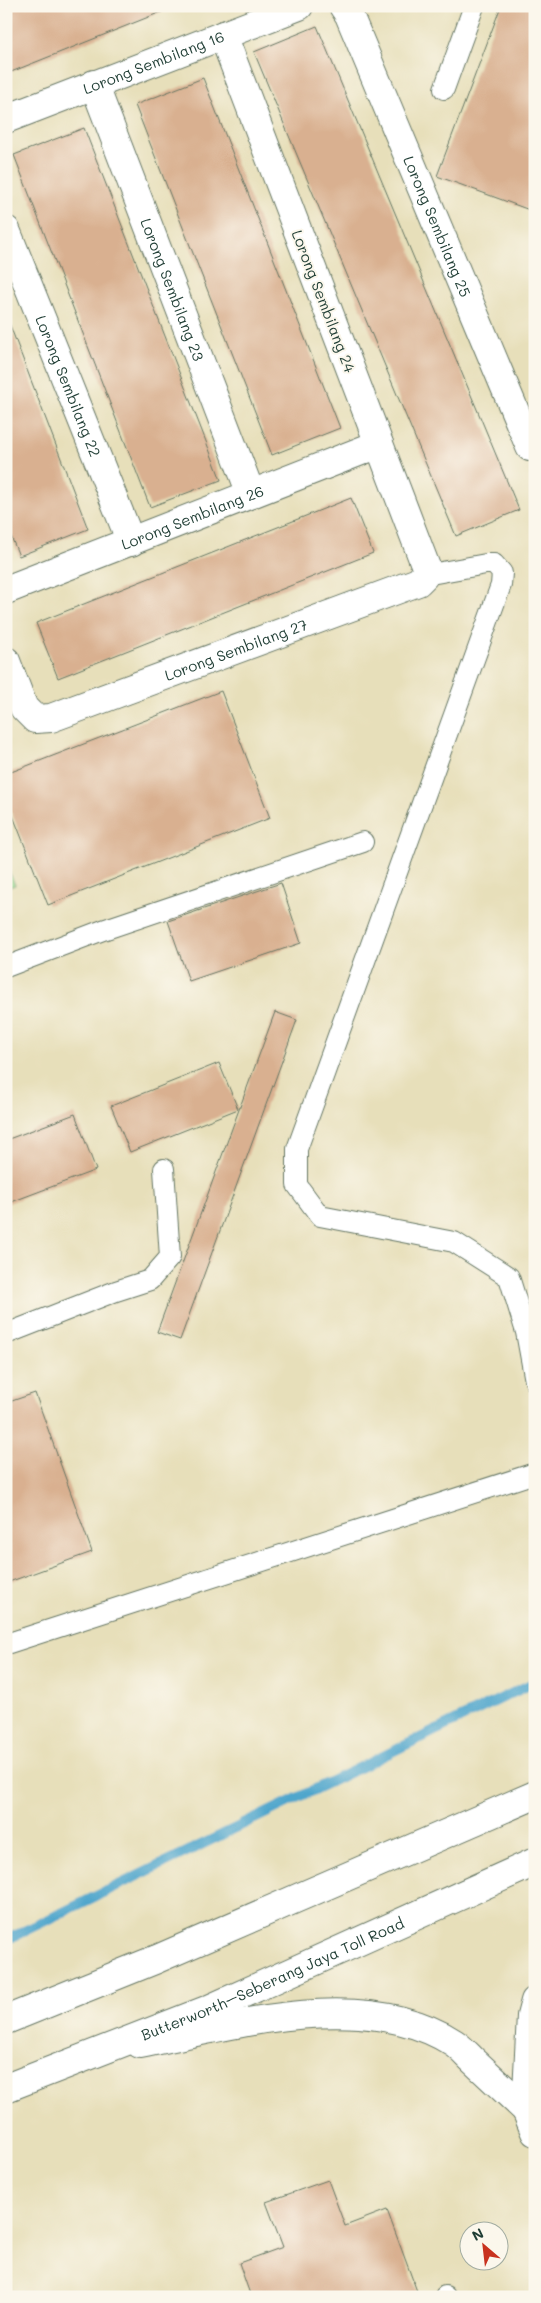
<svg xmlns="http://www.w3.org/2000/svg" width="541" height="2303" font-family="Mali,sans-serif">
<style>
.green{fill:#9ad990;stroke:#5c8b62}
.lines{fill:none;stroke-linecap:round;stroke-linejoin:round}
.stream{stroke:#50a6cc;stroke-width:10}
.building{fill:#d9b090}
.lane-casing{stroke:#657663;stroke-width:22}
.street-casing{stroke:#657663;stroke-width:30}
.secondary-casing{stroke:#657663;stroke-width:30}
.highway-casing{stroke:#657663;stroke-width:30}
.lane{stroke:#fff;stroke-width:20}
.street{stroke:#fff;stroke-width:28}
.secondary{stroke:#fff;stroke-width:28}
.highway{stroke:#fff;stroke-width:28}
.labels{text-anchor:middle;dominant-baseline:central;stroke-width:4;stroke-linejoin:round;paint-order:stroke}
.street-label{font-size:15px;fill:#1f3d34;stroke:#fbf7ec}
</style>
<rect width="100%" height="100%" fill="#fbf7ec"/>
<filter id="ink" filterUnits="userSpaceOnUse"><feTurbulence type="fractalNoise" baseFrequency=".02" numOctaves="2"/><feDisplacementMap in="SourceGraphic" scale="10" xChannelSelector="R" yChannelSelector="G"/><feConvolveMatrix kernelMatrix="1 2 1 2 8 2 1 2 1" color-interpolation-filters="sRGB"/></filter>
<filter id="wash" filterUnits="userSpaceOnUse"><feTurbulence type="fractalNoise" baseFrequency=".0096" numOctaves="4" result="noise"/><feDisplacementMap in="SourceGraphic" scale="20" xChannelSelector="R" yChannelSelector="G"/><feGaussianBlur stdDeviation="1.12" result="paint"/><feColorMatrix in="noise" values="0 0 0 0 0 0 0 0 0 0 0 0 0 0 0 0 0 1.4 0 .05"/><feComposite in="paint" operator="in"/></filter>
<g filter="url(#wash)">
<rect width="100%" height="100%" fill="#e7dfba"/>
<polygon class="green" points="6,864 15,885 6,888"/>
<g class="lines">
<polyline class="stream" points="6,1940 535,1682"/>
</g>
<g id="blocks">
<g class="building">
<polygon points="6,6 176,6 6,74"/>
<polygon points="501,6 535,6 535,212 437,176"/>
<polygon points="317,26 519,510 456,536 254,52"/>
<polygon points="203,78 340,428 272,455 135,105"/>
<polygon points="84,128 221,480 150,507 14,155"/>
<polygon points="6,315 88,529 19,556 6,524"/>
<polygon points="351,498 373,553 58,678 36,623"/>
<polygon points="221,691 270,818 48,905 6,798 6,774"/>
<polygon points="281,883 301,943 189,981 168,921"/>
<polygon points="275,1012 297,1020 180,1340 157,1332"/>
<polygon points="219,1063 238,1109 130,1152 111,1106"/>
<polygon points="75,1114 96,1170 6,1204 6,1140"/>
<polygon points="35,1393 92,1552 6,1583 6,1403"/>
<polygon points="328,2180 345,2226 387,2210 418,2294 411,2297 251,2297 239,2263 283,2247 266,2202"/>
</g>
</g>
</g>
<g filter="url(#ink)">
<use href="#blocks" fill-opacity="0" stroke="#657663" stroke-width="1"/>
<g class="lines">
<g class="lane-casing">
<g id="lane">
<polyline points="444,89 474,6"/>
<polyline points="425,575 486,564 494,564 502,573 501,585 297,1149 297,1185 320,1216 454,1242 509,1277 526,1332 535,1381"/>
<polyline points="6,967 103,930 363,842"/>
<polyline points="6,1334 116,1291 150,1280 170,1257 164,1169"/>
<polyline points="6,1644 535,1473"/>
<polyline points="445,2296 445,2297"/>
</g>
</g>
<g class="street-casing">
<g id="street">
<path id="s1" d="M343,6L349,15L530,447"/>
<path id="s2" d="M94,84L251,494"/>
<path id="s3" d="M6,119L299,6"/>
<path id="s4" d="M6,230L131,542"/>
<path id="s5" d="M6,590L379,444"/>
<path id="s6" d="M6,661L24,708L35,719L51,718L418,582L425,575L426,567L223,35"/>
</g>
</g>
<g class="secondary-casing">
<g id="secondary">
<polyline points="535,2001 531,2016 526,2110 535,2132"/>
<path d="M140,2044C234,2025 366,1986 454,2043C462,2048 469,2057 476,2063C493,2079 509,2094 526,2110"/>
</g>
</g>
<g class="highway-casing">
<g id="highway">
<polyline points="6,2020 157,1959 535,1795"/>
<path id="s7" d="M6,2088L209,2009L535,1862"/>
</g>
</g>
<use href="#lane" class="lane"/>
<use href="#street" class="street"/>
<use href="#secondary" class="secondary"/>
<use href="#highway" class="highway"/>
</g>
</g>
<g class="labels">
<g class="street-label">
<text stroke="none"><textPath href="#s3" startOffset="158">Lorong Sembilang 16</textPath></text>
<text stroke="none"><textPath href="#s1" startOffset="240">Lorong Sembilang 25</textPath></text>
<text stroke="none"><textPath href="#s2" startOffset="220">Lorong Sembilang 23</textPath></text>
<text transform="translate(324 301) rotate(69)">Lorong Sembilang 24</text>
<text stroke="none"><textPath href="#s4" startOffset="168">Lorong Sembilang 22</textPath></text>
<text stroke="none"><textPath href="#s5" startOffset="200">Lorong Sembilang 26</textPath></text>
<text stroke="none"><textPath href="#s6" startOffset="279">Lorong Sembilang 27</textPath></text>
<text stroke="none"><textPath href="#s7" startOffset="288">Butterworth–Seberang Jaya Toll Road</textPath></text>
</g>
</g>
<rect width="541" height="2303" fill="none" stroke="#fbf7ec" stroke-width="25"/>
<g transform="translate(484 2246) rotate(332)"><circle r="24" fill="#fbf7ec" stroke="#a3ada2"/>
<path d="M0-4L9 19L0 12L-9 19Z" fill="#c8321e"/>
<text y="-8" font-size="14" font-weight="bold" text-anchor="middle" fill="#1f3d34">N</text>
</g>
</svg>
